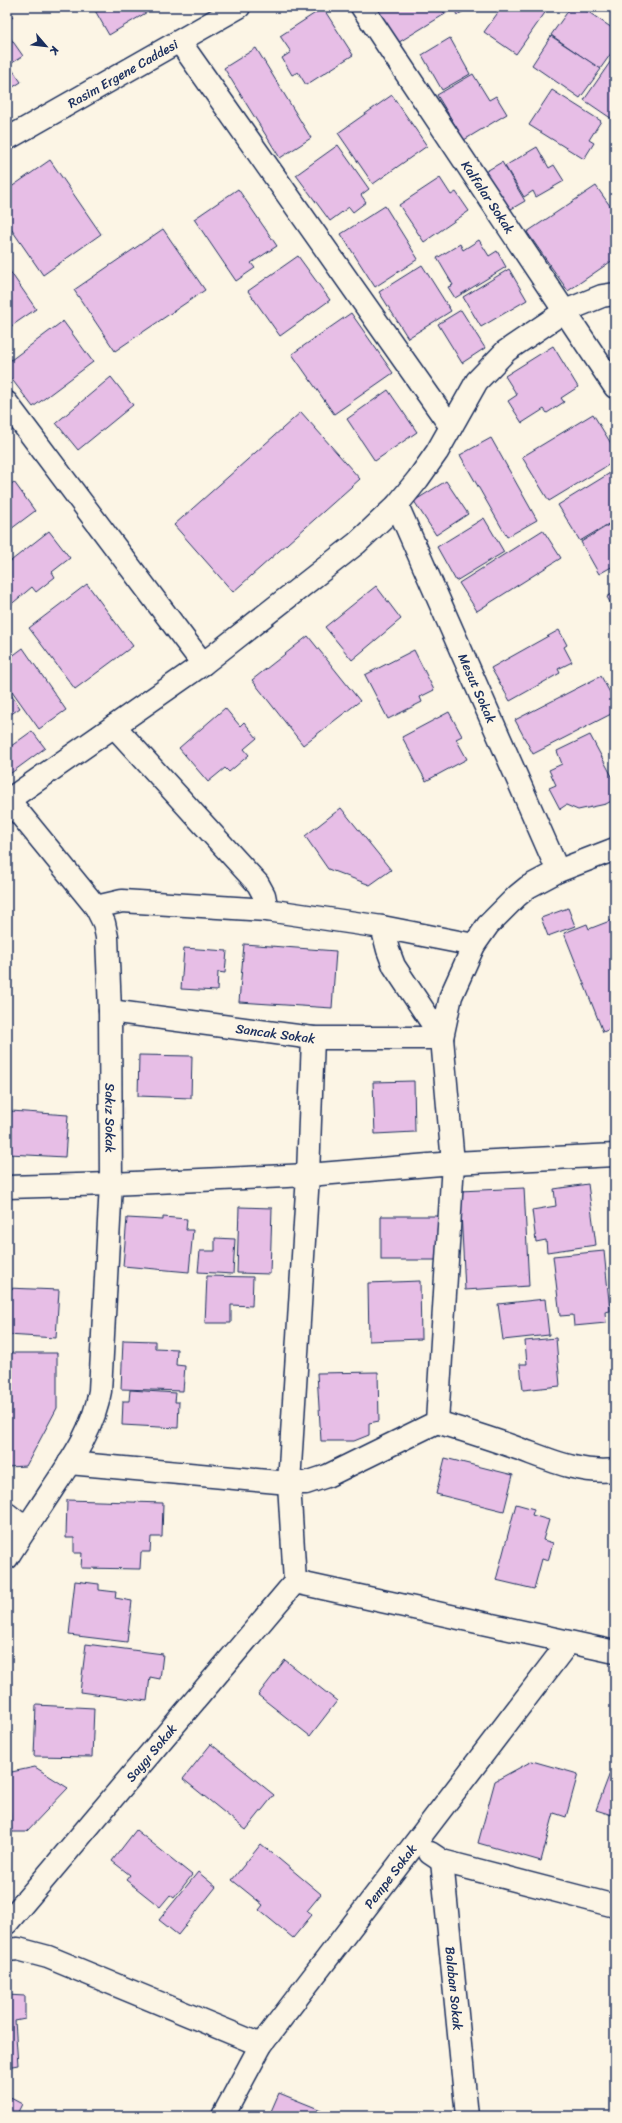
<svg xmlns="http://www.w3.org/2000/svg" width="622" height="2123" font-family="Sriracha,sans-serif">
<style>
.building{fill:#e7bee6;stroke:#1b2f5e}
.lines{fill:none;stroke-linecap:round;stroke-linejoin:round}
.minor-casing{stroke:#1b2f5e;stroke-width:25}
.major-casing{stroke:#1b2f5e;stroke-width:25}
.minor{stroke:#fcf5e5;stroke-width:22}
.major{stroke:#fcf5e5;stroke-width:22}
.labels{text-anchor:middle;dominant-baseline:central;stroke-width:3.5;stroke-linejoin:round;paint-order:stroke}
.street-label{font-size:13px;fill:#1b2f5e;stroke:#fcf5e5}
</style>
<rect width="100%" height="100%" fill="#fcf5e5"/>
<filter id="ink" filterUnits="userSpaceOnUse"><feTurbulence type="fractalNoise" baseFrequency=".025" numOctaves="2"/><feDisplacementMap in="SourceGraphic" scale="8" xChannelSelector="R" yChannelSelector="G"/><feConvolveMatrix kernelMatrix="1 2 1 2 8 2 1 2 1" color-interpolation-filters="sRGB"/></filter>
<g filter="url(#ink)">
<g class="building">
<polygon points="93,7 145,7 149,11 109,35"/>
<polygon points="373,7 441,7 445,14 396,44"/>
<polygon points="441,7 471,7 457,15 453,8 445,14"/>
<polygon points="502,7 549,7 516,54 484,32"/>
<polygon points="571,7 581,7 615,30 615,48 600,69 551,35"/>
<polygon points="323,8 353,55 306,85 298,72 292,75 282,58 291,52 280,36"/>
<polygon points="7,10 13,17 7,22"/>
<polygon points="7,33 23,56 9,65 21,82 7,91"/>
<polygon points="551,36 601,69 580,98 532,65"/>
<polygon points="450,38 470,74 442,90 422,55"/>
<polygon points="256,48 311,138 280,158 224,68"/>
<polygon points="615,55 615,121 584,100"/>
<polygon points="473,74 489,100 496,96 507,114 464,140 437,95"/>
<polygon points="552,90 601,121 589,140 594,143 584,159 529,125"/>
<polygon points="392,95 427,146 373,184 338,133"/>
<polygon points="338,145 369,189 361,195 366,202 353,212 349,207 330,221 296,175"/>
<polygon points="537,147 549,168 554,165 564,181 536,197 533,191 524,197 505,166"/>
<polygon points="50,160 101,234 43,275 7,223 7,190"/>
<polygon points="502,162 525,201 506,212 483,173"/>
<polygon points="440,178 451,195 456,192 469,211 424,242 399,205"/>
<polygon points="596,186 615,213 613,260 568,291 527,232"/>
<polygon points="238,189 277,246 251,263 255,268 236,281 194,219"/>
<polygon points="385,206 418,259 375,287 341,234"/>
<polygon points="163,229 205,290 115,351 74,290"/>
<polygon points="479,240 489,256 497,251 506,267 455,298 448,287 453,285 437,258 460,244 463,250"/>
<polygon points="298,256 330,300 280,336 248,291"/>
<polygon points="422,265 451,311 408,338 379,292"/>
<polygon points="7,267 36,309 7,329"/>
<polygon points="509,269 527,300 481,327 463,297"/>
<polygon points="461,310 485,348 462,363 438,324"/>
<polygon points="351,313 393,373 334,414 292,354"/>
<polygon points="63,321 93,362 33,407 7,373 7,363"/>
<polygon points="553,346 578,387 561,398 564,402 547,413 544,409 522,423 508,401 517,395 505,376"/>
<polygon points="111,377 133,405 78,450 56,423"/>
<polygon points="388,390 417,432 375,461 347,419"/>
<polygon points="301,412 360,479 233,592 174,525"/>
<polygon points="593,414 615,450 615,461 549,501 522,457"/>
<polygon points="491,438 537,520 507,537 460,455"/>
<polygon points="615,470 615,520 580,541 558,505"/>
<polygon points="446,481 468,514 436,535 414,501"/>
<polygon points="14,482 35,511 7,532 7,487"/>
<polygon points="484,518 504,552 456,581 437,547"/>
<polygon points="615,521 615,565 599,574 581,542"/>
<polygon points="543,530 561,558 477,611 459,583"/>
<polygon points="49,531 70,558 52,572 55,577 36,592 32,587 8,607 7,564"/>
<polygon points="87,584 133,646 75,689 29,628"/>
<polygon points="376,586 401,619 352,660 325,627"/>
<polygon points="615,592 615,611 607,597"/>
<polygon points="559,630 567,645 564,647 572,662 558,669 560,673 510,701 491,668"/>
<polygon points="308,636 360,701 303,745 252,680"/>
<polygon points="23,648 66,710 39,729 7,684 7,660"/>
<polygon points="414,650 434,690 420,697 422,702 388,719 365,675"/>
<polygon points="601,676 615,702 615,712 533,754 515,720"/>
<polygon points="7,689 20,708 7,717"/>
<polygon points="225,708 240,726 244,722 257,738 244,749 249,755 229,772 225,768 208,782 179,748"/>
<polygon points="449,712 462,736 456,739 467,759 426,781 402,737"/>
<polygon points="32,731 45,748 7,776 7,749"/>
<polygon points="590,735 615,782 615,799 606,804 578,810 566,805 560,809 549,788 556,785 549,770 562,764 557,751"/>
<polygon points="341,808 391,870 370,885 328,869 305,836"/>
<polygon points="568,908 575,926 548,936 541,918"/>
<polygon points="615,919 615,1027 603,1032 564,933 587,924 589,929"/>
<polygon points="244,944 336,951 332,1008 239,1002"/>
<polygon points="184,948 227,951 225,973 218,972 217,991 181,989"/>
<polygon points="139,1055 192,1056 191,1098 138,1096"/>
<polygon points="414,1081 415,1132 375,1134 373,1082"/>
<polygon points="11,1111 68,1115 65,1157 9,1154"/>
<polygon points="588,1184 596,1245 547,1252 546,1240 536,1242 532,1210 556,1206 554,1189"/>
<polygon points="524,1188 529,1286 465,1290 460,1191"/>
<polygon points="239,1207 272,1208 270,1274 237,1273"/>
<rect x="381" y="1216" width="59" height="44"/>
<polygon points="163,1217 187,1219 186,1230 193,1230 189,1272 123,1266 127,1218 163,1220"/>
<polygon points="215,1238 235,1239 233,1274 198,1272 200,1251 215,1251"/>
<polygon points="604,1251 610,1311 605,1312 606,1323 574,1326 573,1315 560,1316 553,1256"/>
<polygon points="207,1276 253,1277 252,1306 231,1305 231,1323 205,1323"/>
<polygon points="420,1281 421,1339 369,1341 368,1283"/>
<polygon points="7,1288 59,1290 56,1338 7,1335"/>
<polygon points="545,1299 549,1335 503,1340 498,1304"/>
<polygon points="556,1338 560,1386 523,1390 520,1364 527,1364 525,1341"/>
<polygon points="123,1340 155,1341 155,1348 177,1349 176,1365 185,1366 183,1391 121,1389"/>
<polygon points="7,1353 57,1353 57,1408 26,1466 7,1467"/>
<polygon points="378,1372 379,1421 369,1423 369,1435 354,1441 321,1441 317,1373"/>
<polygon points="130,1390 176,1393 175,1402 179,1402 178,1428 122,1425 123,1401 129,1401"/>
<polygon points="445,1458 513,1475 504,1511 436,1494"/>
<polygon points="67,1500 163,1503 162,1537 151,1537 150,1552 141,1552 140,1569 81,1568 82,1553 74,1553 74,1538 66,1538"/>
<polygon points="516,1504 534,1509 532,1515 549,1520 543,1540 553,1543 548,1561 542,1559 534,1589 496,1580"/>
<polygon points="75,1581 99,1584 99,1590 116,1592 115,1598 132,1601 127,1642 69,1635"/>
<polygon points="86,1644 163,1654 160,1679 150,1677 147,1701 80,1692"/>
<polygon points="285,1660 337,1701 310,1736 258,1695"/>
<polygon points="36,1705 94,1708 92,1757 34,1756"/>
<polygon points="211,1744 274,1795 246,1830 183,1779"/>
<polygon points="532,1761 578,1774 566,1817 554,1813 541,1861 478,1843 495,1781"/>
<polygon points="35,1767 68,1788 26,1832 11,1832 7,1773"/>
<polygon points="610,1773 615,1775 615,1816 596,1810"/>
<polygon points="136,1830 192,1875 174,1898 170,1895 160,1907 126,1880 130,1875 112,1861"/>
<polygon points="261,1844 321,1894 307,1911 312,1915 293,1938 259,1910 263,1905 232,1880"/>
<polygon points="198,1872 216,1887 178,1935 159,1920"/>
<polygon points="7,1995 25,1996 25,2019 15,2021 18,2065 7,2067"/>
<polygon points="279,2093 326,2112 324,2116 269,2116"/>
<polygon points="7,2096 22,2104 16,2116 7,2116"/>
</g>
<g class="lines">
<g class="minor-casing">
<g id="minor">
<path id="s1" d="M362,7L615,387"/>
<polyline points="180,42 451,427"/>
<polyline points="7,403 203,664"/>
<path id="s2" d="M397,505L558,871"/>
<polyline points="114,726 258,884 264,895 267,910"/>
<path id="s3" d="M7,798L96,907L104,923L107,937L110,1011L111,1184L100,1391C94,1428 73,1458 53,1488C38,1511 22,1534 7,1558"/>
<polyline points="7,801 203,664 357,543 397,505 418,479 437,452 477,381 506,351 565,311 602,296 615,294"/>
<polyline points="96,907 122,901 267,910 382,927 474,945"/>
<polyline points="382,927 388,950 394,966 442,1038"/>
<path id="s4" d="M110,1011L313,1038H442"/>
<polyline points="7,1187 111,1184 308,1175 453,1163 615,1155"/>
<path d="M437,1422C463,1430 489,1438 514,1447C548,1459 578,1474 615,1470"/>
<polyline points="69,1463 289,1483 306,1483 327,1476 437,1422 453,1163 442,1038 451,996 474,945 488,925 517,896 528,887 558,871 615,849"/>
<polyline points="7,1514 26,1529"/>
<polyline points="295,1582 289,1483 308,1175 313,1038"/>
<polyline points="295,1582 615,1652"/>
<polyline points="430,1853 442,1861 615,1906"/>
<path id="s5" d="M442,1861L467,2116"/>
<path id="s6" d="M7,1923L295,1582"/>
<polyline points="7,1950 18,1949 48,1957 261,2045"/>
<path id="s7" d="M223,2116L261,2045L568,1643"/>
</g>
</g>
<g class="major-casing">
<g id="major">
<path id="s8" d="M7,139L239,7"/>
</g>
</g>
<use href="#minor" class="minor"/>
<use href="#major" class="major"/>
</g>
</g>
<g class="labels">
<g class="street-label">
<text stroke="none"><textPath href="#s8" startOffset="133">Rasim Ergene Caddesi</textPath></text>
<text stroke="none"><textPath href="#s1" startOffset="228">Kalfalar Sokak</textPath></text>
<text stroke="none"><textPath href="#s2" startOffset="200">Mesut Sokak</textPath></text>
<text stroke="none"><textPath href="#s4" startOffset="167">Sancak Sokak</textPath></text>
<text stroke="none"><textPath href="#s3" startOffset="354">Sakız Sokak</textPath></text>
<text stroke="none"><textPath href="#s6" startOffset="223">Saygı Sokak</textPath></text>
<text stroke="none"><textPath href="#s7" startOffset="293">Pempe Sokak</textPath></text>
<text stroke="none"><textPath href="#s5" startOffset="128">Balaban Sokak</textPath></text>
</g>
</g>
<rect width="622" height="2123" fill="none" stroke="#fcf5e5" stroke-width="24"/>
<rect x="12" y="12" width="598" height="2099" fill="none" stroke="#1b2f5e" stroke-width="1.5" filter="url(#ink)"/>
<g transform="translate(46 46) rotate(118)" stroke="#fcf5e5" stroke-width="3" paint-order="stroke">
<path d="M0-3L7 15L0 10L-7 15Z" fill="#1b2f5e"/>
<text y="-6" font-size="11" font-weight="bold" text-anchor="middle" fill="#1b2f5e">K</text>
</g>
</svg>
